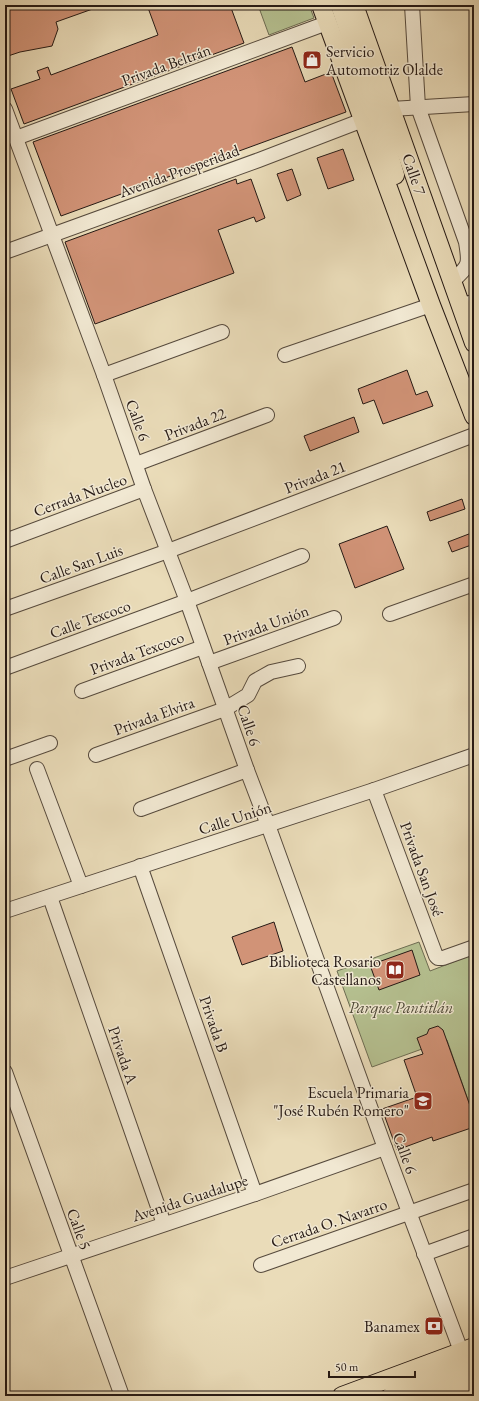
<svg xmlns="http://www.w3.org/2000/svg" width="479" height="1401" font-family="'EB Garamond',serif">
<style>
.green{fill:#b5c090;stroke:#6d6c52}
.building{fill:#d19377;stroke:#251914}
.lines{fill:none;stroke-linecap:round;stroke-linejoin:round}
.minor-casing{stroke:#564a3d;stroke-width:16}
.major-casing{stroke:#251914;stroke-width:20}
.minor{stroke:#f1e8d2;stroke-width:14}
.major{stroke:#eadcb9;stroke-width:18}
.labels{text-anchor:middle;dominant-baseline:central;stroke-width:3;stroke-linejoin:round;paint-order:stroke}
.poi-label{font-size:16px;fill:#251914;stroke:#f1e8d2;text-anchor:end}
.street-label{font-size:16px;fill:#251914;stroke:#f1e8d2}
.park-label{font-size:16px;font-style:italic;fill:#504b39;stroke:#f1e8d2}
</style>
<rect width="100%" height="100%" fill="#eadcb9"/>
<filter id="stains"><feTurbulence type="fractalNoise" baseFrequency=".005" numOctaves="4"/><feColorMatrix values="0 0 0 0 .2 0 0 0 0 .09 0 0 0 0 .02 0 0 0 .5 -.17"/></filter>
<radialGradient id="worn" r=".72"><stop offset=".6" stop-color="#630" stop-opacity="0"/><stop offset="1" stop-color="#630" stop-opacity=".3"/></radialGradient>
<g class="green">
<polygon points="258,5 309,5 314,18 269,35"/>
<polygon points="419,942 430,971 474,954 474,1117 447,1040 372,1067 337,971"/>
</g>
<g class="building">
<polygon points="8,5 101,5 101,6 56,22 58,29 52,46 20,52 5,57 5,7"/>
<polygon points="147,5 230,5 244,43 24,124 11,89 40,79 37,71 48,67 51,75 158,35"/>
<polygon points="292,47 305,82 331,72 346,112 61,216 33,142"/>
<polygon points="343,149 354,180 328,189 317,158"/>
<polygon points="292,169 301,195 287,201 277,174"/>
<polygon points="236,179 237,184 251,179 265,218 256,222 254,217 218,230 234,273 95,324 65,242"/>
<polygon points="407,370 416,395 427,391 433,406 383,424 374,400 363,404 358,389"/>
<polygon points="354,417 359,432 310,451 304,436"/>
<polygon points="462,499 465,509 430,521 427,512"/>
<polygon points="387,526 404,569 355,588 339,544"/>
<polygon points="474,532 474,544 452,552 448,542"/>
<polygon points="274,922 283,951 242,965 232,937"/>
<polygon points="412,950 420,975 379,990 370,965"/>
<polygon points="438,1026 443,1030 474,1117 474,1127 433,1141 432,1137 397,1150 382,1109 417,1097 404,1060 423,1054 417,1038 427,1034 429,1029"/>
</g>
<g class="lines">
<g class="minor-casing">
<g id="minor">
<path d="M412,5L418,107L466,242C470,266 469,265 452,282"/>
<polyline points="5,109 104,375 144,489 187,601 247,770 268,825 385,1148 461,1351"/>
<polyline points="391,109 474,104"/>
<polyline points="16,138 327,23"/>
<polyline points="5,252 259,160 363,120"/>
<polyline points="460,305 474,302"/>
<polyline points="285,355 431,305"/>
<polyline points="104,375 222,332"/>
<polyline points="136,464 267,415"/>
<polyline points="5,541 144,489"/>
<polyline points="5,609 168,551 474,435"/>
<polyline points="390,614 474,584"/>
<polyline points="209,663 334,618"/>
<polyline points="5,668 187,601 302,556"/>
<polyline points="82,691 203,647"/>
<polyline points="96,755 225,709 248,695 255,681 271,672 298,666"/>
<polyline points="5,759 50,743"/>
<polyline points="37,769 81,886"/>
<polyline points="374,790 436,956 438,958 443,958 474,947"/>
<polyline points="141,809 247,770"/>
<polyline points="140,866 255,1194"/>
<polyline points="50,897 164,1224"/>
<polyline points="5,911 374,790 474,755"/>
<polyline points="5,1072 122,1396"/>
<polyline points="424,1254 474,1236"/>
<polyline points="261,1265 474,1190"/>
<polyline points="5,1278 255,1194 385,1148"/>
<polyline points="467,1381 473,1396"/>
</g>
</g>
<g class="major-casing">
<g id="major">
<polyline points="321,5 431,305 474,416"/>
<polyline points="340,5 373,101 395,175"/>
<polyline points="354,5 474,343"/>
<polyline points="342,1396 474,1347"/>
<polyline points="391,1396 474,1362"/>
<polyline points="429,1396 474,1379"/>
</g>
</g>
<use href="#minor" class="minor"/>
<use href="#major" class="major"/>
</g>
<defs>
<g id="shop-square" transform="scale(1)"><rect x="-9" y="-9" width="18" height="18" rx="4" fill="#8f2418" stroke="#f1e8d2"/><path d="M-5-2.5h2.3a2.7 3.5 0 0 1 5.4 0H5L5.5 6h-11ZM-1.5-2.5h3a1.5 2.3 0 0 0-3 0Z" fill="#fff"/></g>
<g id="library-square" transform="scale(1)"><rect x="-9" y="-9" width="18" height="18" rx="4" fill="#8f2418" stroke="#f1e8d2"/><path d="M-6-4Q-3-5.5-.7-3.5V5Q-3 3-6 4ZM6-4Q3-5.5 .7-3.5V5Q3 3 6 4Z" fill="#fff"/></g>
<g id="school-square" transform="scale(1)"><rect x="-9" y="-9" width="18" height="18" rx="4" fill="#8f2418" stroke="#f1e8d2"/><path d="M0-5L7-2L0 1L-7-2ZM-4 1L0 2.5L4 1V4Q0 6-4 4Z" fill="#fff"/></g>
<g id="bank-square" transform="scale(1)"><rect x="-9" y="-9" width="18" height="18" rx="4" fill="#8f2418" stroke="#f1e8d2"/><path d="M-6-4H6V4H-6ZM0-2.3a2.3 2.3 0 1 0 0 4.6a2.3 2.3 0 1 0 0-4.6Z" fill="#fff"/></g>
</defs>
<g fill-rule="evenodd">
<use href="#shop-square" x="312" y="60"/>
<use href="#library-square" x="395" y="970"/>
<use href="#school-square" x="423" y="1101"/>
<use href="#bank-square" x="434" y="1326"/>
</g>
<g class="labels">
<g class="poi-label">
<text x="326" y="51" text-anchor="start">Servicio<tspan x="326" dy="18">Automotriz Olalde</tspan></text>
<text x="381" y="961">Biblioteca Rosario<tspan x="381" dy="18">Castellanos</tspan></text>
<text x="409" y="1092">Escuela Primaria<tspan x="409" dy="18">"José Rubén Romero"</tspan></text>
<text x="420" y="1326">Banamex</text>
</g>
<g class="street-label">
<text transform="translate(166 65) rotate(-20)">Privada Beltrán</text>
<text transform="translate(179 171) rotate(-20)">Avenida Prosperidad</text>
<text transform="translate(414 174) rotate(71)">Calle 7</text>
<text transform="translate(138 420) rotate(70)">Calle 6</text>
<text transform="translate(195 424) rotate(-21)">Privada 22</text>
<text transform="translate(315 477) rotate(-21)">Privada 21</text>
<text transform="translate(80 495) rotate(-20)">Cerrada Nucleo</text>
<text transform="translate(81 564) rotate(-20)">Calle San Luis</text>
<text transform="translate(90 619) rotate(-20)">Calle Texcoco</text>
<text transform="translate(266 625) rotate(-20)">Privada Unión</text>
<text transform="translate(137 653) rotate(-20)">Privada Texcoco</text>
<text transform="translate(154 716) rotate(-20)">Privada Elvira</text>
<text transform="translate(249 725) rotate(71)">Calle 6</text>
<text transform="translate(235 818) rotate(-18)">Calle Unión</text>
<text transform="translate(422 869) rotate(70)">Privada San José</text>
<text transform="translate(214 1024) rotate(71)">Privada B</text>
<text transform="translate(123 1055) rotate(71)">Privada A</text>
<text transform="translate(405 1153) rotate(70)">Calle 6</text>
<text transform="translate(190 1198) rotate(-18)">Avenida Guadalupe</text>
<text transform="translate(329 1223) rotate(-19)">Cerrada O. Navarro</text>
<text transform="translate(79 1229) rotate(70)">Calle 5</text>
</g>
<g class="park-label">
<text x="401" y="1007">Parque Pantitlán</text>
</g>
</g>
<rect width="479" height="1401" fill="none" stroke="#eadcb9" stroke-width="20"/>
<rect x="6" y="6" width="467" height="1389" fill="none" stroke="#251914" stroke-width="2"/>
<rect x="10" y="10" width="459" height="1381" fill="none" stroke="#251914"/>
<path d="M329 1371v6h86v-6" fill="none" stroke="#251914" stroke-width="2"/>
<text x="335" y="1371" font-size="12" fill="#251914" stroke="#f1e8d2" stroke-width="3" paint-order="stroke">50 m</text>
<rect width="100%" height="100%" filter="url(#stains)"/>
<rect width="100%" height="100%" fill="url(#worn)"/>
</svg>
